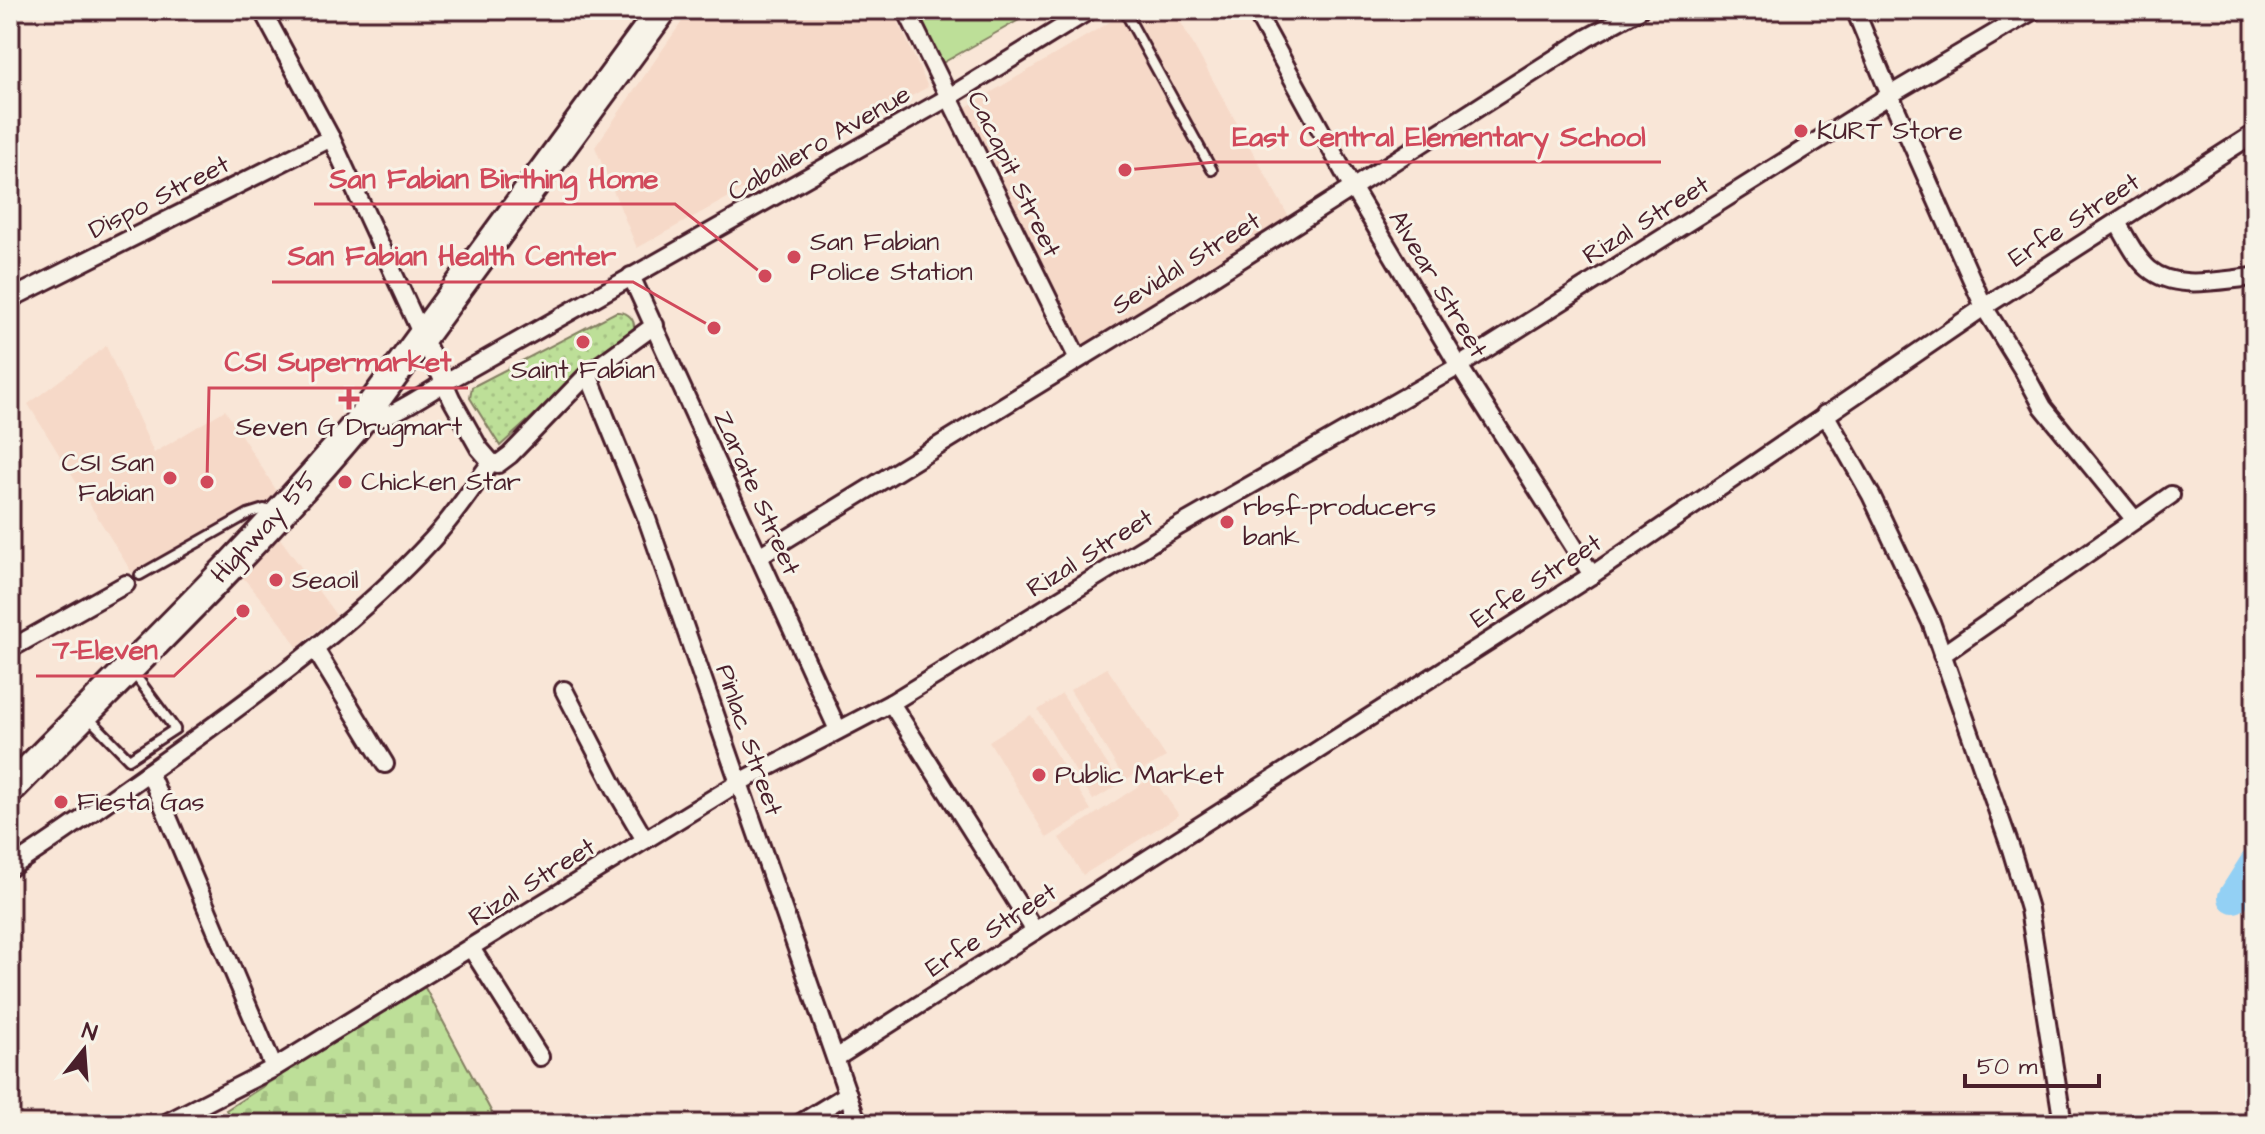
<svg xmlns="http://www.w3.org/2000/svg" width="2265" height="1134" font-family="'Architects Daughter',sans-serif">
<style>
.built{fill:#f6d9c8}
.cemetery{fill:url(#cemetery-stones);stroke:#847f62;stroke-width:2}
.park{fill:url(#park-dots);stroke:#847f62;stroke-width:2}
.pitch{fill:#bddf98;stroke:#847f62;stroke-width:2}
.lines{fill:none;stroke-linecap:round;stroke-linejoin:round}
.river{stroke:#93d0f4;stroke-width:32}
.lane-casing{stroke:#4a1f2b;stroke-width:14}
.street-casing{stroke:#4a1f2b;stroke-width:22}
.highway-casing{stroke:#4a1f2b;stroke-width:34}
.lane{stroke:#f7f3e8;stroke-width:8}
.street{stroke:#f7f3e8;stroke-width:16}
.highway{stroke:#f7f3e8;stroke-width:28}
.poi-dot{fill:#d1495b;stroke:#f7f3e8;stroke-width:3}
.labels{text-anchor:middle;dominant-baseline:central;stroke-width:6;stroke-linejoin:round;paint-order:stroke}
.poi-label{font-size:26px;fill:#4a1f2b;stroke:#f7f3e8;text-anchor:start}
.street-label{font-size:26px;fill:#4a1f2b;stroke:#f7f3e8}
.leader{fill:none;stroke:#d1495b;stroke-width:3}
.callout-dot{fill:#d1495b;stroke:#f7f3e8;stroke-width:3}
.callout-label{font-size:28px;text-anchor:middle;font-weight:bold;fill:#d1495b;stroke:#f7f3e8;stroke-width:6;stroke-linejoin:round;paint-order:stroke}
</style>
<defs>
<pattern id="cemetery-stones" width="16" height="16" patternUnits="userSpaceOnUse" patternTransform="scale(2)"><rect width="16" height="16" fill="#bddf98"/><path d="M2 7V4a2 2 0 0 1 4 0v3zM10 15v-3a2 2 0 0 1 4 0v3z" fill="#a4bf83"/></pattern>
<pattern id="park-dots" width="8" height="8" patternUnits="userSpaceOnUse" patternTransform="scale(2)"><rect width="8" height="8" fill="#bddf98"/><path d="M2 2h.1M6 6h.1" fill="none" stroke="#a4bf83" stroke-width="1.8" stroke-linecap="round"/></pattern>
</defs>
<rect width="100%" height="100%" fill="#f9e6d7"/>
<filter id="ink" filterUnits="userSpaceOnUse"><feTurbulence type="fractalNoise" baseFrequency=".0125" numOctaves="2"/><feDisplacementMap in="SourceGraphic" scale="16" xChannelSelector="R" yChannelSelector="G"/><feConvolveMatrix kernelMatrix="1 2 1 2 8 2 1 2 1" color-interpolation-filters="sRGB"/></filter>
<g filter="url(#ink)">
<g class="built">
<polygon points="690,10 893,10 928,87 637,248 595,147"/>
<polygon points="1130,10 1174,10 1295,228 1085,360 958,112"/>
<polygon points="106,346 154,453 225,410 280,496 137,581 28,404"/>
<polygon points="276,533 336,615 297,647 282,624 236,569"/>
<polygon points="1107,668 1166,757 1125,780 1070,690"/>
<polygon points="1062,694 1120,784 1093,800 1038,710"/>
<polygon points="1031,715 1091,810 1047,838 989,741"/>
<polygon points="1152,777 1179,815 1083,875 1059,838"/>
</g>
<polygon class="cemetery" points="423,984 498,1124 235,1124 226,1110"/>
<path class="park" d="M616,312C629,311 637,321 633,333L589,365L500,446L470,398L472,387Z"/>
<polygon class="pitch" points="931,10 1013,10 1019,20 939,65 914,19"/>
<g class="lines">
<polyline class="river" points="2234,897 2255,864"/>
<g class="lane-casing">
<g id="lane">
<polyline points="1124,10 1212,170"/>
<polyline points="140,575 248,514 264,509 273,512"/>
<polyline points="88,717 129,759 175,729 132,671"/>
</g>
</g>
<g class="street-casing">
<g id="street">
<polyline points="262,10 331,138 452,400 479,448 491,462"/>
<polyline points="906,10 1078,359"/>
<polyline points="1255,10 1352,187 1459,366 1592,575"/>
<polyline points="1855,10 1890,95 1984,307 2023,370 2043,407 2135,520"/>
<path d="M2117,222C2126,237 2135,257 2149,269C2176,292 2223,279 2255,277"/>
<polyline points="631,276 838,730"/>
<polyline points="10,299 331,138"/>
<polyline points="588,374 647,519 858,1124"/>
<polyline points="1825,414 1871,495 1931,622 2011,849 2029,909 2063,1124"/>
<path d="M359,424C391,418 416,400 444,383L949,97L1090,10"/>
<polyline points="491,462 498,464 510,455 588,374 655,325"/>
<polyline points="759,556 1197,287 1587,38 1639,10"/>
<polyline points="10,649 126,584"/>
<polyline points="315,649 385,764"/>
<polyline points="1942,655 2171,495"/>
<polyline points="564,690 618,794 645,840"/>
<polyline points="891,703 1035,931"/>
<polyline points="149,772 274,1068"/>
<path d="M10,868C73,827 134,783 195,739C279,678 362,616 432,540C454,516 472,489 491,462"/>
<polyline points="471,948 540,1057"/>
<polyline points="836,1058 1592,575 1984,307 2255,133"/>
<polyline points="164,1124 274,1068 738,783 891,703 1179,526 1459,366 1890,95 2034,10"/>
<polyline points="799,1124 848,1094"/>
</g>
</g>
<g class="highway-casing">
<path id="highway" d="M10,789C126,670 251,552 357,425L662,10"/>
</g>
<use href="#lane" class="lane"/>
<use href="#street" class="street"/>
<use href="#highway" class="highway"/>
</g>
</g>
<g class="poi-dot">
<circle cx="1801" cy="131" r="8"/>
<circle cx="794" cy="257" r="8"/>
<circle cx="583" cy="342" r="8"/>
<path d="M345 387h8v8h8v8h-8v8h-8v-8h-8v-8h8z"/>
<circle cx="170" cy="478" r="8"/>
<circle cx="345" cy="482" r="8"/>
<circle cx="1227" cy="522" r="8"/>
<circle cx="276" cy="580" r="8"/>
<circle cx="1039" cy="775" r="8"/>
<circle cx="61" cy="802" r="8"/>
</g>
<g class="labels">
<g class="poi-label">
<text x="1817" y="131">KURT Store</text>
<text x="810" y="242">San Fabian<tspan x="810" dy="30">Police Station</tspan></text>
<text x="583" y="370" text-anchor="middle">Saint Fabian</text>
<text x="349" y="427" text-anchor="middle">Seven G Drugmart</text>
<text x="154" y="463" text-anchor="end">CSI San<tspan x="154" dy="30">Fabian</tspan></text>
<text x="361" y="482">Chicken Star</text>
<text x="1243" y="507">rbsf-producers<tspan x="1243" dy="30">bank</tspan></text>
<text x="292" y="580">Seaoil</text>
<text x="1055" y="775">Public Market</text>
<text x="77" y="802">Fiesta Gas</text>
</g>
<g class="street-label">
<text transform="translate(819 143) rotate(-30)">Caballero Avenue</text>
<text transform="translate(1014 174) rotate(64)">Cacapit Street</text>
<text transform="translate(159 197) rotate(-27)">Dispo Street</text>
<text transform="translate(1646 220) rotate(-32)">Rizal Street</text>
<text transform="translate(2074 220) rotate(-33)">Erfe Street</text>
<text transform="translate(1186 263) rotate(-32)">Sevidal Street</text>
<text transform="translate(1438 284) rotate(59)">Alvear Street</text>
<text transform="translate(757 493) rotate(66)">Zarate Street</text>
<text transform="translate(264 527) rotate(-47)">Highway 55</text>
<text transform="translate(1090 553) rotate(-32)">Rizal Street</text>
<text transform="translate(1536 581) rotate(-33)">Erfe Street</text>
<text transform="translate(749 740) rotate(71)">Pinlac Street</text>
<text transform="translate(532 882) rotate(-32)">Rizal Street</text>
<text transform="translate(991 930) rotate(-33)">Erfe Street</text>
</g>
</g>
<path class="leader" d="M1125 170L1216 162H1661M765 276L675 204H314M714 328L633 282H272M207 482L209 388H468M243 611L174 676H36"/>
<g class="callout-dot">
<circle cx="1125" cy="170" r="8"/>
<circle cx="765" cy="276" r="8"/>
<circle cx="714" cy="328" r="8"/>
<circle cx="207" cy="482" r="8"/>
<circle cx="243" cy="611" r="8"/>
</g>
<g class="callout-label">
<text x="1439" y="146">East Central Elementary School</text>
<text x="494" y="188">San Fabian Birthing Home</text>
<text x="452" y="265">San Fabian Health Center</text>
<text x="338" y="371">CSI Supermarket</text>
<text x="105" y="659">7-Eleven</text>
</g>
<rect width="2265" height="1134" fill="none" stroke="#f7f3e8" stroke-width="40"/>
<rect x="20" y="20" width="2225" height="1094" fill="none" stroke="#4a1f2b" stroke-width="3" filter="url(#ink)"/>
<g transform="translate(84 1050) rotate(17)" stroke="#f7f3e8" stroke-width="6" paint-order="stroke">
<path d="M0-6L14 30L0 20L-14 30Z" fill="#4a1f2b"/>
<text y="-12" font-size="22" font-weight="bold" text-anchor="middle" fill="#4a1f2b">N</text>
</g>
<path d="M1965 1074v12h134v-12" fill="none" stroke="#4a1f2b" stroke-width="4"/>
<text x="1977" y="1074" font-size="24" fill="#4a1f2b" stroke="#f7f3e8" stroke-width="6" paint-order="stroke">50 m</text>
</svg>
